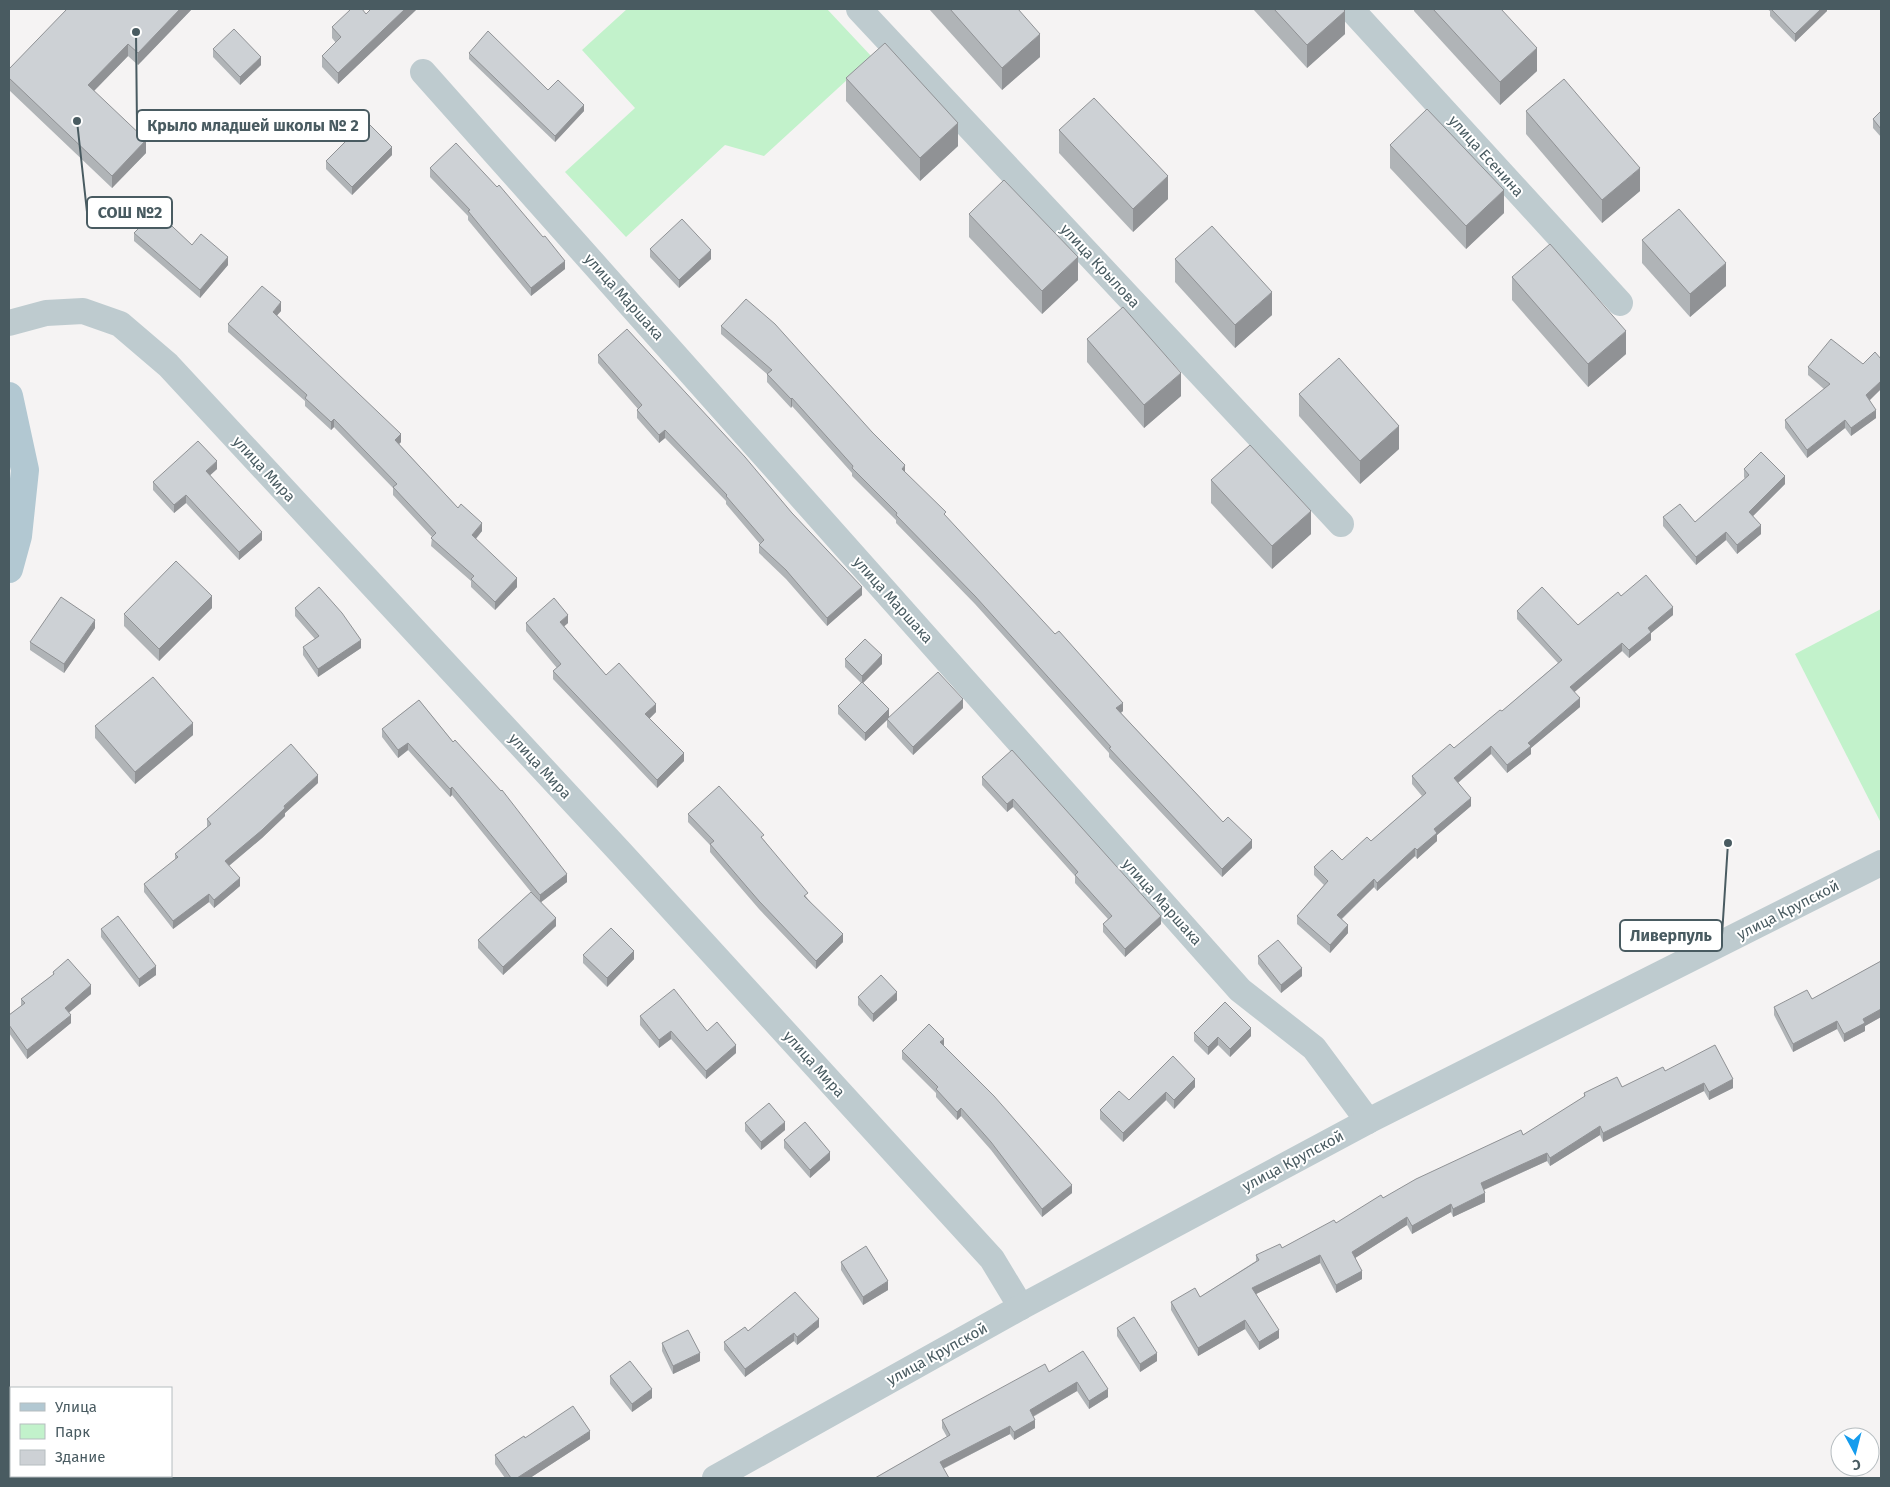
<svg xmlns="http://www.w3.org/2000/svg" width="1890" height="1487" font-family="'Fira Sans',sans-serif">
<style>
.green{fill:#c2f2cb}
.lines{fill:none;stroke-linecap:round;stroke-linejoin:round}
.minor{stroke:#becbcf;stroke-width:26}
.major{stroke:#b2c8d2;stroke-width:28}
.wall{fill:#b0b4b7}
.shaded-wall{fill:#909295}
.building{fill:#cdd1d5;stroke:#909295}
.labels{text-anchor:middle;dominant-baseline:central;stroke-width:4;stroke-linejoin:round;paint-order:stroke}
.street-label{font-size:15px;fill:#495b61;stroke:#fff}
.leader{fill:none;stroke:#495b61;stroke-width:2}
.callout-dot{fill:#495b61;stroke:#fff;stroke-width:2}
.callout{fill:#fff;stroke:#495b61;stroke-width:2}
.callout-label{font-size:16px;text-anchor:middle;font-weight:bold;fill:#495b61}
</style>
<rect width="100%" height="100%" fill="#f5f3f3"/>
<g class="green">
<polygon points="627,9 827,9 872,57 764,156 725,145 626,237 565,172 635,108 582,50"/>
<polygon points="1881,609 1881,823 1795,654"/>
</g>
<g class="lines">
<g class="minor">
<polyline points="859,9 1341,524"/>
<polyline points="1351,9 1620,303"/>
<polyline points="423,72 1240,990 1314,1048 1368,1121"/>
<polyline points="9,323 46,313 83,311 120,324 168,365 622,854 992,1259 1021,1307"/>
<polyline points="715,1478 1021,1307 1368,1121 1881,863"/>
</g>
<polyline class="major" points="9,396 25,470 18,536 9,569"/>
</g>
<g class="wall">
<polygon points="192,9 138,65 128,56 94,91 146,153 112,188 9,90 9,69"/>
<polygon points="371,9 417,9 338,84 322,67 322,56 336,43 332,38 332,27 366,14"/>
<polygon points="929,9 1018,9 1040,57 1002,90"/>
<polygon points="1253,9 1343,9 1345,34 1307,68"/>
<polygon points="1414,9 1501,9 1537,71 1500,105 1414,11"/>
<polygon points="1767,9 1827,9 1827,11 1795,42 1770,16 1770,11"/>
<polygon points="213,49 261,65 240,85 213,57"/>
<polygon points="469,53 548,90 584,111 555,142 469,59"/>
<polygon points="846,78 958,146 920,181 846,101"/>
<polygon points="1526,111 1640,191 1602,223 1526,134"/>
<polygon points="1881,111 1881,137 1873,128 1873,119"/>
<polygon points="1059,130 1168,199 1133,232 1059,153"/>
<polygon points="1390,145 1504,213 1466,249 1390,168"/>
<polygon points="392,155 352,195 326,169 326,161"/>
<polygon points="430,168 565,269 531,296 468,220 468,216 430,177"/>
<polygon points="969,214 1078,280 1042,314 969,237"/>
<polygon points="134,233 192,245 228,265 200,298 134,241"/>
<polygon points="1642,240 1726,286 1690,317 1642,263"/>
<polygon points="650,249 711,259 679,288 650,257"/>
<polygon points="1175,259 1272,315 1235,348 1175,282"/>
<polygon points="1512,277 1626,354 1588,387 1512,300"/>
<polygon points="281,311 277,315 401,442 399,444 458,508 482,531 476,539 517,587 495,610 471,587 471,581 431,546 432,537 393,495 393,488 334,427 331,430 305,406 305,401 228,332 228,324"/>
<polygon points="721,326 905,472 1123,711 1121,713 1223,822 1252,848 1222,877 1109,757 1109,753 975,604 896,523 896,520 852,476 852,473 792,406 791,408 767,382 767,374 721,334"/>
<polygon points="1087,339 1181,396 1144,428 1087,362"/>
<polygon points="598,355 792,513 862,595 827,626 786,579 759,553 759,545 760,544 726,504 726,501 665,438 659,443 637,418 637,410 638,409 598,363"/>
<polygon points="1808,367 1881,389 1869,400 1876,418 1851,436 1845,428 1807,458 1785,428 1785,420 1824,389 1808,375"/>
<polygon points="1299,394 1399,449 1360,484 1299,416"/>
<polygon points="217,469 210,475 262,540 239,560 186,503 174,513 153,490 153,482"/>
<polygon points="1744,469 1785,484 1753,516 1761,534 1737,554 1726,540 1696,565 1663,526 1663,517 1695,522 1745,479 1744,477"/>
<polygon points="1211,480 1311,534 1272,569 1211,503"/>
<polygon points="1621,596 1673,615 1651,633 1651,640 1629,658 1622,651 1574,692 1580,707 1531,748 1531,754 1507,773 1491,754 1458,783 1471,806 1437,835 1437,841 1417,859 1415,856 1377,891 1374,887 1342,919 1348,933 1330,953 1297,924 1297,916 1324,885 1314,875 1314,867 1342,860 1371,841 1422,796 1412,784 1412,776 1454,748 1502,711 1558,663 1517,619 1517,611 1578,625"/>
<polygon points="212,608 159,661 124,626 124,614"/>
<polygon points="295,608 361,648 318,677 303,655 303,647 315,639 295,616"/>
<polygon points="526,623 568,623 564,626 606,675 656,712 649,719 684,761 657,788 553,679 553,671 557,668 526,631"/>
<polygon points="95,628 64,673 30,650 30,642"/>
<polygon points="845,659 882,664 863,683 889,717 963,708 913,755 887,727 887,720 865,741 838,714 838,706 861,683 845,667"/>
<polygon points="419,700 567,882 541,902 556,926 503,975 478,948 478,940 531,892 452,795 450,797 408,750 398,758 382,737 382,729"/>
<polygon points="95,726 193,735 135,784 95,738"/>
<polygon points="1012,750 1161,924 1125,957 1103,932 1103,924 1108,919 1075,883 1075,876 1013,807 1007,812 982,785 982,777"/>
<polygon points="318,783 285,813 285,816 262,838 229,866 240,886 214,908 209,902 173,929 144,892 144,884 175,860 175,854 207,827 207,819"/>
<polygon points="688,814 764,840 808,899 843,942 816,969 759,909 710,852 710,845 688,822"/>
<polygon points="101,929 156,975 139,987 101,937"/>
<polygon points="583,955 634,959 607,987 583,963"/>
<polygon points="1258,956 1302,976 1281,993 1258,964"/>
<polygon points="1881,961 1881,1017 1865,1026 1865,1031 1844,1042 1837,1029 1793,1052 1774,1015 1774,1007 1812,999"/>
<polygon points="53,972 91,994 69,1012 71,1023 27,1059 9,1033 9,1015 21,1006 21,999 53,975"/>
<polygon points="858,997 897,1000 873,1022 858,1005"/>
<polygon points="640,1016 707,1031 736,1053 706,1079 671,1039 659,1048 640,1025"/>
<polygon points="1194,1033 1251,1036 1230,1057 1218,1045 1208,1055 1194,1041"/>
<polygon points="944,1046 1072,1193 1042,1217 991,1150 961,1116 957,1120 936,1097 936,1093 902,1059 902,1051"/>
<polygon points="1173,1056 1195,1087 1174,1109 1166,1100 1123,1142 1100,1119 1100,1110 1129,1100"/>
<polygon points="1665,1071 1733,1088 1709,1100 1704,1091 1603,1142 1600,1135 1550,1166 1547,1161 1484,1190 1485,1202 1453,1217 1451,1212 1412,1234 1407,1225 1355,1258 1362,1279 1336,1293 1320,1263 1256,1294 1279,1338 1259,1350 1245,1329 1198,1356 1171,1310 1171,1302 1200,1297 1256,1261 1256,1255 1282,1248 1336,1223 1383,1198 1523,1135 1584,1097 1584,1093 1622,1087"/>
<polygon points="745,1123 785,1130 761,1150 745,1131"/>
<polygon points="784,1140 830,1160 810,1178 784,1148"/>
<polygon points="841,1262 888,1290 863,1305 841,1270"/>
<polygon points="819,1327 797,1345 794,1341 745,1377 724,1350 724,1342 748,1331"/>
<polygon points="1117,1328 1157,1361 1140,1372 1117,1336"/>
<polygon points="662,1343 700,1361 673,1374 662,1351"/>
<polygon points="1083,1351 1108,1397 1089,1409 1077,1391 1033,1417 1035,1428 1014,1440 1010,1434 943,1469 875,1478 947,1437 942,1428 942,1420 1049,1372"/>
<polygon points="610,1376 652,1398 632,1412 610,1384"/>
<polygon points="525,1438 590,1439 530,1478 505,1478 495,1464 495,1455"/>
</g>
<g class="shaded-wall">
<polygon points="180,9 192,9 138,65 138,53"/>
<polygon points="405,9 417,9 338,84 338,73"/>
<polygon points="1821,9 1827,9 1827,11 1795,42 1795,34"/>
<polygon points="1345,11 1345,34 1307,68 1307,45"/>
<polygon points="1040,34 1040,57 1002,90 1002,68"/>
<polygon points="128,44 128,56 88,97 88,85"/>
<polygon points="1537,48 1537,71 1500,105 1500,82"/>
<polygon points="261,57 261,65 240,85 240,77"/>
<polygon points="584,105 584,111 555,142 555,136"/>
<polygon points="958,123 958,146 920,181 920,158"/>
<polygon points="146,140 146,153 112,188 112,176"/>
<polygon points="392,147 392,155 352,195 352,187"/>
<polygon points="1640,168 1640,191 1602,223 1602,200"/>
<polygon points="1168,176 1168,199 1133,232 1133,209"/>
<polygon points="1504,190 1504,213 1466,249 1466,226"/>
<polygon points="711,250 711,259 679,288 679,280"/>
<polygon points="228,257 228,265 200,298 200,290"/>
<polygon points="1078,257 1078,280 1042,314 1042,291"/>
<polygon points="565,261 565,269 531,296 531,288"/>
<polygon points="1726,263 1726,286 1690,317 1690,294"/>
<polygon points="1272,292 1272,315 1235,348 1235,325"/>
<polygon points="281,302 281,311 273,320 273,312"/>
<polygon points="1626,331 1626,354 1588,387 1588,364"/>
<polygon points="1181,373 1181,396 1144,428 1144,405"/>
<polygon points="1881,381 1881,389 1866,404 1866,395"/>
<polygon points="792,398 792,406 791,408 791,399"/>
<polygon points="1876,410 1876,418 1851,436 1851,428"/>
<polygon points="334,419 334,427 331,430 331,422"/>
<polygon points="1845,420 1845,428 1807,458 1807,450"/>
<polygon points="1399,426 1399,449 1360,484 1360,461"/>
<polygon points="665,430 665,438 659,443 659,435"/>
<polygon points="401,434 401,442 395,448 395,440"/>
<polygon points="217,461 217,469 206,479 206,471"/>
<polygon points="905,465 905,473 902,469"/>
<polygon points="1785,476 1785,484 1749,520 1749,512"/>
<polygon points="186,495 186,503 174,513 174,505"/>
<polygon points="1311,511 1311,534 1272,569 1272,546"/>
<polygon points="482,523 482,531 472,543 472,535"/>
<polygon points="1761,525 1761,534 1737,554 1737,545"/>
<polygon points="262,532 262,540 239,560 239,552"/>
<polygon points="1726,532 1726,540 1696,565 1696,557"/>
<polygon points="517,578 517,587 495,610 495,602"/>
<polygon points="862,587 862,595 827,626 827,618"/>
<polygon points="212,596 212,608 159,661 159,649"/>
<polygon points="1673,607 1673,615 1651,633 1651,640 1629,658 1629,650 1648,628"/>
<polygon points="568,615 568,623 560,630 560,622"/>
<polygon points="95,620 95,628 64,673 64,664"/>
<polygon points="361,640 361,648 318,677 318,669"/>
<polygon points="1622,643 1622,651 1570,696 1570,687"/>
<polygon points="882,655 882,664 862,684 862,676"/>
<polygon points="1580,698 1580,707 1531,748 1531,754 1507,773 1507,765 1528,743"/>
<polygon points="963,699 963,708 913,755 913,747"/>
<polygon points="1123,703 1123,711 1116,716 1116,708"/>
<polygon points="656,704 656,712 645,723 645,714"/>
<polygon points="889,709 889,718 865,741 865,733"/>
<polygon points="193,723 193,735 135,784 135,772"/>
<polygon points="408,743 408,750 398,758 398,750"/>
<polygon points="1491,746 1491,754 1454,786 1454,778"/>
<polygon points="684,753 684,761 657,788 657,780"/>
<polygon points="318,775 318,783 285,813 285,816 262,838 225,869 225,861"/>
<polygon points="452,787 452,795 450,797 450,789"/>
<polygon points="1471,798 1471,806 1437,835 1437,841 1417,859 1417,850 1434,829"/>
<polygon points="1013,799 1013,807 1007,812 1007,804"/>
<polygon points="1252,840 1252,848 1222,877 1222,869"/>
<polygon points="1415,848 1415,856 1377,891 1377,883"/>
<polygon points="567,874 567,882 540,903 540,895"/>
<polygon points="240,878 240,886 214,908 214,900"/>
<polygon points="1374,879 1374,887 1337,923 1337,915"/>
<polygon points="209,894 209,902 173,929 173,921"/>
<polygon points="1161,916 1161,924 1125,957 1125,949"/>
<polygon points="556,918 556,926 503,975 503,967"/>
<polygon points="1348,925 1348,933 1330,953 1330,945"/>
<polygon points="843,934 843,942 816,969 816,961"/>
<polygon points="634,951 634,959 607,987 607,978"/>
<polygon points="156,966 156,975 139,987 139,979"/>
<polygon points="1302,968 1302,976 1281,993 1281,985"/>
<polygon points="91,985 91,994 65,1016 65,1008"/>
<polygon points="897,992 897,1000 873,1022 873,1014"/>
<polygon points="1881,1009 1881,1017 1865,1026 1865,1031 1844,1042 1844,1034 1863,1019"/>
<polygon points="71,1015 71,1023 27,1059 27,1050"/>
<polygon points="1837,1021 1837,1029 1793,1052 1793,1044"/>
<polygon points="1251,1028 1251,1036 1230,1057 1230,1049"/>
<polygon points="671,1031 671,1039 659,1048 659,1040"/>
<polygon points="1218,1037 1218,1045 1208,1055 1208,1047"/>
<polygon points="944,1039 944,1047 940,1042"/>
<polygon points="736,1045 736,1053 706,1079 706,1071"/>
<polygon points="1195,1079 1195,1087 1174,1109 1174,1100"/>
<polygon points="1733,1079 1733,1088 1709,1100 1709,1092"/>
<polygon points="1704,1083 1704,1091 1603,1142 1603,1133"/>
<polygon points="1166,1092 1166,1100 1123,1142 1123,1133"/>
<polygon points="961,1108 961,1116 957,1120 957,1112"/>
<polygon points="785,1122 785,1130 761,1150 761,1142"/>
<polygon points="1600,1126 1600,1135 1550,1166 1550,1158"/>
<polygon points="830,1152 830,1160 810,1178 810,1170"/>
<polygon points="1547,1153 1547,1161 1481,1191 1481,1183"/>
<polygon points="1072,1185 1072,1193 1042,1217 1042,1209"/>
<polygon points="1485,1193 1485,1202 1453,1217 1453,1209"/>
<polygon points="1451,1204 1451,1212 1412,1234 1412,1226"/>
<polygon points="1407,1217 1407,1225 1352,1260 1352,1252"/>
<polygon points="1320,1255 1320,1263 1252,1296 1252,1288"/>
<polygon points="1362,1271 1362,1279 1336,1293 1336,1285"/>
<polygon points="888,1281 888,1290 863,1305 863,1297"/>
<polygon points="819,1319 819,1327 797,1345 797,1337"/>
<polygon points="1245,1320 1245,1329 1198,1356 1198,1348"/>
<polygon points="1279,1330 1279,1338 1259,1350 1259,1342"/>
<polygon points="794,1333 794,1341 745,1377 745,1369"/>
<polygon points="700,1353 700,1361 673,1374 673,1366"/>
<polygon points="1157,1353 1157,1361 1140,1372 1140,1364"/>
<polygon points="1077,1382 1077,1391 1030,1418 1030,1410"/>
<polygon points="652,1389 652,1398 632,1412 632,1404"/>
<polygon points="1108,1389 1108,1397 1089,1409 1089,1401"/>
<polygon points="1035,1420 1035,1428 1014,1440 1014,1432"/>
<polygon points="1010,1426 1010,1434 940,1470 940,1462"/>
<polygon points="590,1431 590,1439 530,1478 517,1478"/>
<polygon points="52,1476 67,1476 64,1478 49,1478"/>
</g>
<g class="building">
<polygon points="67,9 180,9 138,53 128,44 88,85 146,140 112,176 9,78 9,69"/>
<polygon points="351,9 362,9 366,14 371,9 405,9 338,73 322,56 341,37 332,27"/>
<polygon points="950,9 1018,9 1040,34 1002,68"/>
<polygon points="1274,9 1343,9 1345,11 1307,45"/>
<polygon points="1433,9 1501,9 1537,48 1500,82"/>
<polygon points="1771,9 1821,9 1795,34"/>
<polygon points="234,29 261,57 240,77 213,49"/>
<polygon points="488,31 548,90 558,80 584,105 555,136 469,53"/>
<polygon points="885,43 958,123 920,158 846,78"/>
<polygon points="1564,79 1640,168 1602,200 1526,111"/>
<polygon points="1094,98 1168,176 1133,209 1059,130"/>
<polygon points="1427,109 1504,190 1466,226 1390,145"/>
<polygon points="1881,111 1881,129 1873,119"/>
<polygon points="366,121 392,147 352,187 326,161"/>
<polygon points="456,143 497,187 499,185 543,237 545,236 565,261 531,288 468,211 470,210 430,168"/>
<polygon points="1004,180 1078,257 1042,291 969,214"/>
<polygon points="1679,209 1726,263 1690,294 1642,240"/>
<polygon points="156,211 192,245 201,234 228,257 200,290 134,233"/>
<polygon points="682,219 711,250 679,280 650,249"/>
<polygon points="1212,226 1272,292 1235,325 1175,259"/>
<polygon points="1550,244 1626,331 1588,364 1512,277"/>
<polygon points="262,286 281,302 273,312 401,434 395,440 458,508 461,504 482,523 472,535 517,578 495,602 471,579 474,576 431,538 436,533 393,487 397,484 334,419 331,422 305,398 307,395 228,324"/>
<polygon points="746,299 775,324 872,432 905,465 902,469 946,512 944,514 1055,634 1059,631 1123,703 1116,708 1223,822 1228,817 1252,840 1222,869 1109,748 1111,747 975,596 896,515 897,513 852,468 853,466 792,398 791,399 767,374 772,370 721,326"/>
<polygon points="1123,307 1181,373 1144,405 1087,339"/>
<polygon points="627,329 745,457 792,513 862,587 827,618 786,570 759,545 764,540 726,496 727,495 665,430 659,435 637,410 642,405 598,355"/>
<polygon points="1831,339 1863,364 1875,352 1881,359 1881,381 1866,395 1876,410 1851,428 1845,420 1807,450 1785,420 1830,384 1808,367"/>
<polygon points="1339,358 1399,426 1360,461 1299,394"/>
<polygon points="198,441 217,461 206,471 262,532 239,552 186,495 174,505 153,482"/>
<polygon points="1250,445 1311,511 1272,546 1211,480"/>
<polygon points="1761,452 1785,476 1749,512 1761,525 1737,545 1726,532 1696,557 1663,517 1680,504 1695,522 1749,475 1744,469"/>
<polygon points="176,561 212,596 159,649 124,614"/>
<polygon points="1646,575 1673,607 1648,628 1651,632 1629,650 1622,643 1570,687 1580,698 1528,743 1531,746 1507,765 1491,746 1454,778 1471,798 1434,829 1437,833 1417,850 1415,848 1377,883 1374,879 1337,915 1348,925 1330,945 1297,916 1328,881 1314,867 1332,850 1342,860 1367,837 1371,841 1426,793 1412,776 1450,744 1454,748 1500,710 1502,711 1562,660 1517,611 1542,587 1578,625 1618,592 1621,596"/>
<polygon points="319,587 342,613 361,640 318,669 303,647 319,636 295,608"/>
<polygon points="61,597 95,620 64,664 30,642"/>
<polygon points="554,598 568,615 560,622 606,675 619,663 656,704 645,714 684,753 657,780 553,671 561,664 526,623"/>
<polygon points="865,639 882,655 862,676 845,659"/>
<polygon points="938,672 963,699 913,747 887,719"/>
<polygon points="153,677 193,723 135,772 95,726"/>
<polygon points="862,682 889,709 865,733 838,706"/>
<polygon points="419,700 453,742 455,740 501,791 502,790 567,874 540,895 452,787 450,789 408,743 398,750 382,729"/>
<polygon points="291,744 318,775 284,806 285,808 262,830 225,861 240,878 214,900 209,894 173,921 144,884 178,857 175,854 211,824 207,819"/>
<polygon points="1012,750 1161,916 1125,949 1103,924 1112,916 1075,875 1078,872 1013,799 1007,804 982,777"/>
<polygon points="719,786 764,835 761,837 808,893 804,896 843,934 816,961 759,901 710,844 714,841 688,814"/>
<polygon points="531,892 556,918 503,967 478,940"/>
<polygon points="118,916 156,966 139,979 101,929"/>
<polygon points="611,928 634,951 607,978 583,955"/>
<polygon points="1278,940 1302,968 1281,985 1258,956"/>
<polygon points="68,959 91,985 65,1008 71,1015 27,1050 9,1025 9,1015 25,1003 21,999 54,974 53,972"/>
<polygon points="1881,961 1881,1009 1863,1019 1865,1023 1844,1034 1837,1021 1793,1044 1774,1007 1807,990 1812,999"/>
<polygon points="881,975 897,992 873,1014 858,997"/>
<polygon points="674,989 707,1031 717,1022 736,1045 706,1071 671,1031 659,1040 640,1016"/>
<polygon points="1225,1002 1251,1028 1230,1049 1218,1037 1208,1047 1194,1033"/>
<polygon points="929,1024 944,1039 940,1042 994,1096 1072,1185 1042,1209 991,1142 961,1108 957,1112 936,1089 938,1087 902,1051"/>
<polygon points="1715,1045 1733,1079 1709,1092 1704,1083 1603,1133 1600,1126 1550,1158 1547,1153 1481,1183 1485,1193 1453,1209 1451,1204 1412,1226 1407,1217 1352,1252 1362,1271 1336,1285 1320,1255 1252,1288 1279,1330 1259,1342 1245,1320 1198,1348 1171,1302 1195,1288 1200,1297 1259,1260 1256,1255 1280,1244 1282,1248 1334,1220 1336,1223 1381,1195 1383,1198 1416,1179 1521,1130 1523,1135 1585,1096 1584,1093 1617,1077 1622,1087 1663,1067 1665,1071"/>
<polygon points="1173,1056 1195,1079 1174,1100 1166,1092 1123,1133 1100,1110 1119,1091 1129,1100"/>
<polygon points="769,1103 785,1122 761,1142 745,1123"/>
<polygon points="805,1122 830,1152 810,1170 784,1140"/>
<polygon points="866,1246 888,1281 863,1297 841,1262"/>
<polygon points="795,1292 819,1319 797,1337 794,1333 745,1369 724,1342 745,1327 748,1331"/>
<polygon points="1134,1317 1157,1353 1140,1364 1117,1328"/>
<polygon points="688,1330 700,1353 673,1366 662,1343"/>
<polygon points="1083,1351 1108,1389 1089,1401 1077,1382 1030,1410 1035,1420 1014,1432 1010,1426 940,1462 949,1478 875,1478 950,1435 942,1420 1045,1364 1049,1372"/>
<polygon points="630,1361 652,1389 632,1404 610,1376"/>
<polygon points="573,1406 590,1431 517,1478 511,1478 495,1455 524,1436 525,1438"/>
<polygon points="11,1461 11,1476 52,1476 49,1478 9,1478 9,1463"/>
</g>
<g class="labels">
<g class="street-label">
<text transform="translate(1486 156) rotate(48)">улица Есенина</text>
<text transform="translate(1100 266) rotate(47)">улица Крылова</text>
<text transform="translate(624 297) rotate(48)">улица Маршака</text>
<text transform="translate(264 469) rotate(47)">улица Мира</text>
<text transform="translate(893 600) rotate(48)">улица Маршака</text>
<text transform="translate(540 766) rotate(47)">улица Мира</text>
<text transform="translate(1162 902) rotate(48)">улица Маршака</text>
<text transform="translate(1788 910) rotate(-27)">улица Крупской</text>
<text transform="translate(814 1064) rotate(48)">улица Мира</text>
<text transform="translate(1293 1161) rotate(-28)">улица Крупской</text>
<text transform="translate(937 1354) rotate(-29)">улица Крупской</text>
</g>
</g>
<path class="leader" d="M136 32L137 126M77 121L87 212M1728 843L1722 935"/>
<g class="callout-dot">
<circle cx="136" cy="32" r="5"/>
<circle cx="77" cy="121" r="5"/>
<circle cx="1728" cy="843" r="5"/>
</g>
<g class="callout">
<rect x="137" y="110" width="232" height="31" rx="5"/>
<rect x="87" y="197" width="85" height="31" rx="5"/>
<rect x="1620" y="920" width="102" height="31" rx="5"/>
</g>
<g class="callout-label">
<text x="253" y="131">Крыло младшей школы № 2</text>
<text x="130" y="218">СОШ №2</text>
<text x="1671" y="941">Ливерпуль</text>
</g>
<rect width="1890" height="1487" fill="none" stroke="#495b61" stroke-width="20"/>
<rect x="10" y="1387" width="162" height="90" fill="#ffffff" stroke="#b6bdc0"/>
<rect x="20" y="1403" width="25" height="8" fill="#b2c8d2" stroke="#b6bdc0"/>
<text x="55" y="1412" font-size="15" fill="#495b61">Улица</text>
<rect x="20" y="1424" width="25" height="15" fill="#c2f2cb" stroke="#b6bdc0"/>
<text x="55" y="1437" font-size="15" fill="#495b61">Парк</text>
<rect x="20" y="1450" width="25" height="15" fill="#cdd1d5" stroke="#b6bdc0"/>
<text x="55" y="1462" font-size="15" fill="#495b61">Здание</text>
<g transform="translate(1855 1452) rotate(173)"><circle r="24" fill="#ffffff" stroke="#b6bdc0"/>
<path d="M0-4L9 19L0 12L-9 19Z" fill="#159ced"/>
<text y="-8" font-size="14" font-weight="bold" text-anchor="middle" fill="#495b61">С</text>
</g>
</svg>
